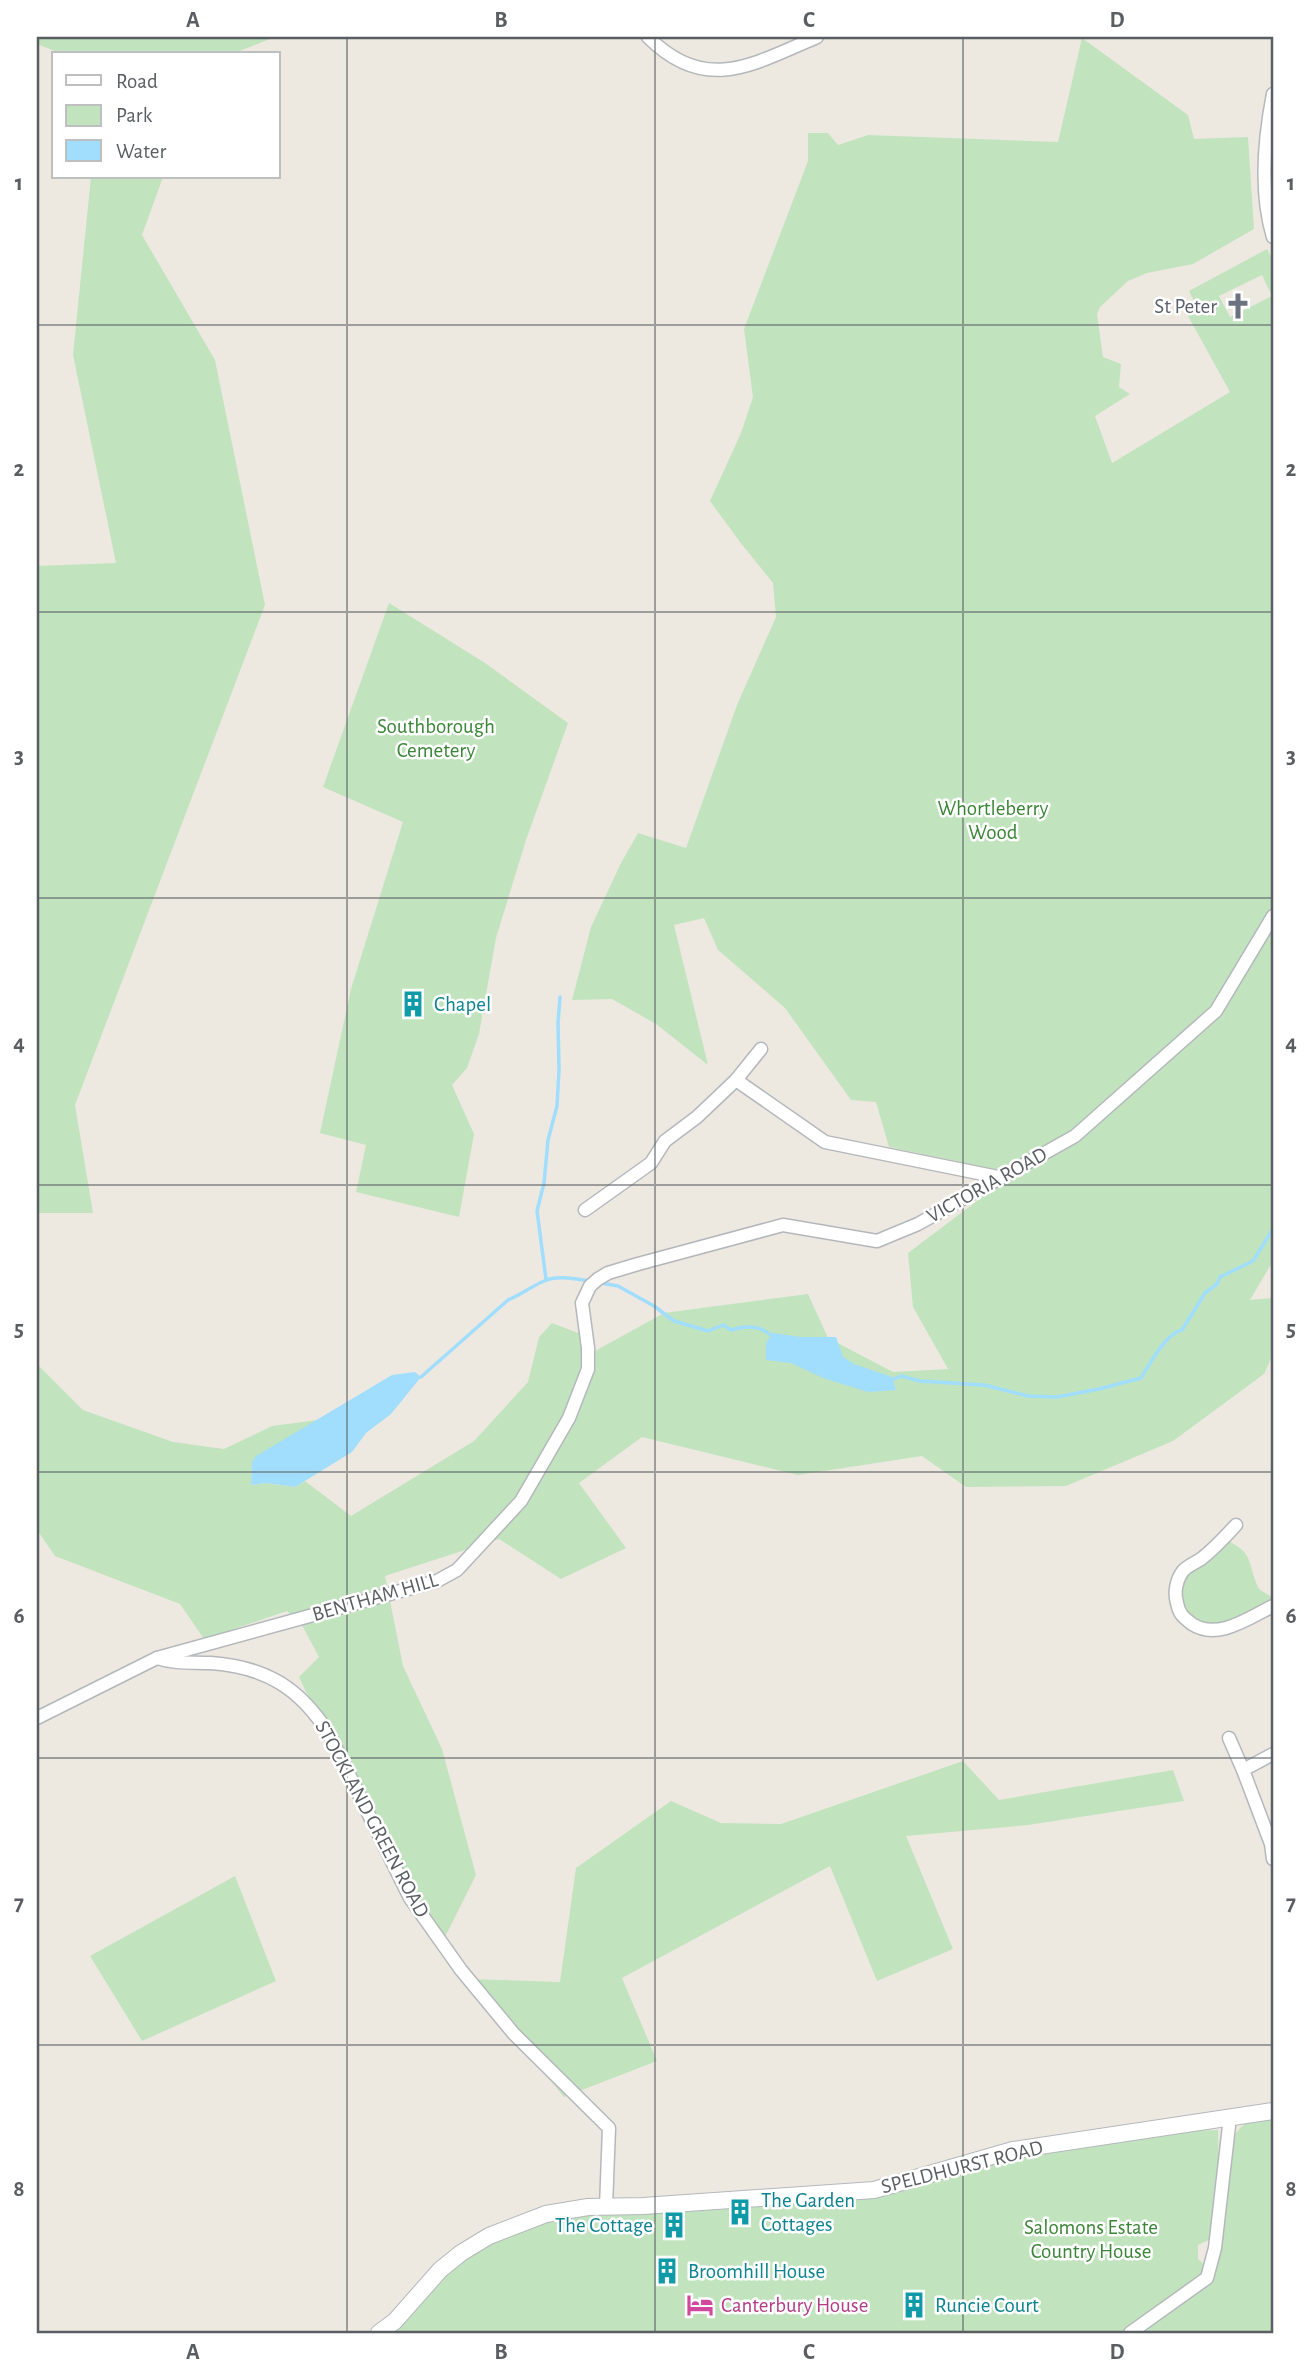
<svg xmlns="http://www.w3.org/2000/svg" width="1310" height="2370" font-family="'Alegreya Sans',sans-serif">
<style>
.green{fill:#c1e4be;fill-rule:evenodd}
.water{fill:#a1ddfd}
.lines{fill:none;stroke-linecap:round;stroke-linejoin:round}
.stream{stroke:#a1ddfd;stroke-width:3.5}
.minor-casing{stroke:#b4b8bc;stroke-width:15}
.tertiary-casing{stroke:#b4b8bc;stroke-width:18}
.minor{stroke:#fff;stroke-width:12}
.tertiary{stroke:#fff;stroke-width:16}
.grid{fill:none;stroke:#5a5e62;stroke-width:2;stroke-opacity:0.55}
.labels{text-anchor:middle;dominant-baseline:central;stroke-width:5;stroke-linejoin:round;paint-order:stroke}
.worship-label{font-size:21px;fill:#5b616d;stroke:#fff;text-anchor:end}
.park-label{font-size:21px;fill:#3a8536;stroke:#fff}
.culture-label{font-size:21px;fill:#0d838f;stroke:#fff;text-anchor:start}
.street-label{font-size:21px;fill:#5a5e62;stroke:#fff}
.hotel-label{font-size:21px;fill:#b23c85;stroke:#fff;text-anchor:start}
.neatline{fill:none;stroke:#5a5e62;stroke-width:2.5}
.grid-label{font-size:23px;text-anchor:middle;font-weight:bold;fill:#5a5e62}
</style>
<rect width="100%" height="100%" fill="#ede9e1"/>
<g class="green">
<polygon points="37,37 275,37 232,54 62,54 37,44"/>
<path d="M1082,38L1188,115L1194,139L1248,137L1254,229L1193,264L1147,273L1128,281L1100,307L1097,314L1103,357L1121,364L1119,387L1130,394L1095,416L1112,463L1230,392L1188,316L1198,309L1189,291L1267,249L1273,260V1261L1250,1300L1273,1298V1354L1264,1374L1173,1441L1066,1486L966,1487L922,1456L798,1475L642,1437L579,1483L626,1548L561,1579L499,1539L385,1576L403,1666L442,1749L476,1875L444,1939L373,1829L347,1754L306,1692L299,1677L319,1657L303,1627L287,1611L204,1639L180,1604L55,1556L37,1530V1364L83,1410L173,1442L224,1449L272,1426L318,1420L252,1463L251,1485L267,1483L295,1487L305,1481L351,1516L474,1441L528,1382L539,1337L552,1323L586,1336L595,1351L664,1313L808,1294L828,1338L893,1372L948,1369L913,1307L908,1253L1014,1173L889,1147L876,1102L851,1100L785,1008L718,950L704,918L674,925L708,1065L656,1024L612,999L572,1000L591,927L621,863L638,833L686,848L737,705L776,617L773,583L740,542L710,501L741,433L753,397L744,329L808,161V133H828L838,145L868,135L1058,142ZM1262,275L1272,296L1230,317L1219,296Z"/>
<polygon points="91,177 163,177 142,235 215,360 265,605 75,1105 93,1213 37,1213 37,566 116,563 73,355"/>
<polygon points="389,603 485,663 568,723 526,840 496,938 479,1034 467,1068 452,1085 474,1134 459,1217 356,1192 366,1145 320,1133 351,989 403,822 323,787"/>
<path d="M1224,1539C1256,1554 1246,1561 1259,1589L1273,1598V1606L1208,1630L1180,1615L1177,1584Z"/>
<polygon points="963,1761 999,1800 1173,1770 1184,1801 1028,1825 906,1836 953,1949 877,1981 830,1866 622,1978 657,2061 564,2097 468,1979 560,1982 576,1868 671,1801 721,1823 781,1824"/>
<polygon points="235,1876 276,1981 142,2041 90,1956"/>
<path d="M1273,2116V2333H1130L1210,2280L1233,2138C1244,2120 1253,2118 1273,2116Z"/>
<polygon points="1218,2130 1219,2180 1211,2239 1198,2245 1198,2259 1205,2265 1201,2279 1119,2333 387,2333 436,2282 481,2248 532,2225 582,2214 843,2198 997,2161 1160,2132"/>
</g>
<g class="water">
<polygon points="773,1333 801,1337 836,1337 843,1357 854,1364 892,1377 896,1390 868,1392 823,1378 791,1363 766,1360 766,1343"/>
<polygon points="415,1372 421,1377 391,1414 366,1433 352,1452 295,1487 267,1483 251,1485 252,1462 256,1456 392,1375"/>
</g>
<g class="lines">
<g class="stream">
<polyline points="546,1279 537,1211 544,1183 548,1140 557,1106 559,1070 558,1023 560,997"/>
<path d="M601,1283L618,1286L654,1306L674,1321L708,1331L723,1325L731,1330C747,1325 762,1325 774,1338"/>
<path d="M421,1377L508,1300C521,1295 532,1286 544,1281C557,1275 576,1279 590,1281"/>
<path d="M889,1381L901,1376L920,1381L984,1385L1028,1396L1057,1397L1099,1389L1141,1378C1149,1365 1166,1333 1182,1330L1205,1293L1217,1284L1220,1277L1253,1261L1273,1229"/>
</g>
<g class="minor-casing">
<g id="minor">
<path d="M648,37C706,95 753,64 817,37"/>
<path d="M1273,94C1264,140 1259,191 1273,237"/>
<polyline points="736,1080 825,1142 998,1177"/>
<polyline points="585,1210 651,1163 665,1141 697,1117 736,1080 761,1049"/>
<path d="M1236,1525C1225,1537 1214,1549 1201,1559C1195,1563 1187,1566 1183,1571C1176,1580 1174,1593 1177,1603C1179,1614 1183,1617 1192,1624C1218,1641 1250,1617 1273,1606"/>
<path d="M157,1658C175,1664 192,1662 211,1663C266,1667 300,1688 329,1734L410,1898L461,1970L514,2034L609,2128L606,2207"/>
<polyline points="37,1718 157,1658 437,1581 457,1570 521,1501 569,1418 588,1369 588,1348 582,1303 590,1286 598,1279 608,1273 638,1264 783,1225 877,1241 918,1224 1075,1136 1216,1011 1273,916"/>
<polyline points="1229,1738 1243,1770"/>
<polyline points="1273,1754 1243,1770 1271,1844 1273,1859"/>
<polyline points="1130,2333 1207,2278 1215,2248 1230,2117"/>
</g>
</g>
<g class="tertiary-casing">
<polyline id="tertiary" points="379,2333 395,2321 440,2270 461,2253 489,2236 546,2214 588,2207 643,2206 874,2190 1013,2150 1273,2111"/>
</g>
<use href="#minor" class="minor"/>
<use href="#tertiary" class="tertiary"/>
</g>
<path class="grid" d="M347,37V2333M655,37V2333M963,37V2333M37,325H1273M37,612H1273M37,898H1273M37,1185H1273M37,1472H1273M37,1758H1273M37,2045H1273"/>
<defs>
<g id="church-bare" transform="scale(2.1)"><path d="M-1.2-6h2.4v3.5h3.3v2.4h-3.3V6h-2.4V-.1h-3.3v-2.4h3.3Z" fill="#6b7280" stroke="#fff" stroke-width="2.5" paint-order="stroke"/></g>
<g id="building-bare" transform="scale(2.1)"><path d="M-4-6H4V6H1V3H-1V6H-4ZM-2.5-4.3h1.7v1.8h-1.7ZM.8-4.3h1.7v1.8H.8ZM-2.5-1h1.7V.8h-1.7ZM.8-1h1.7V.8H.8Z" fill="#0f9aa8" stroke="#fff" stroke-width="2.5" paint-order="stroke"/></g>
<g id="hotel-bare" transform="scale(2.1)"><path d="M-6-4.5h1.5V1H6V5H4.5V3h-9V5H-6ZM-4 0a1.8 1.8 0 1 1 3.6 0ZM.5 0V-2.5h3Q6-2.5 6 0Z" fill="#d1479c" stroke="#fff" stroke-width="2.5" paint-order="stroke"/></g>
</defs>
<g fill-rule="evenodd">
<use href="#church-bare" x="1238" y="306"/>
<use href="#building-bare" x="413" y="1004"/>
<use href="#building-bare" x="740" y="2212"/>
<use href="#building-bare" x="674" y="2225"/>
<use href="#building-bare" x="667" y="2271"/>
<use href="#hotel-bare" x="700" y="2305"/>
<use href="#building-bare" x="914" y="2305"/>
</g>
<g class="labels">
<g class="worship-label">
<text x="1217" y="306">St Peter</text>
</g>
<g class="park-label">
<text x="436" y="726">Southborough<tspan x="436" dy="24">Cemetery</tspan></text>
<text x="993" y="808">Whortleberry<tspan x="993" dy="24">Wood</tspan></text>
<text x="1091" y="2227">Salomons Estate<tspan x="1091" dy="24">Country House</tspan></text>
</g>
<g class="culture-label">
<text x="434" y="1004">Chapel</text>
<text x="761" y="2200">The Garden<tspan x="761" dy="24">Cottages</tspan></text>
<text x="653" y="2225" text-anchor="end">The Cottage</text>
<text x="688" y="2271">Broomhill House</text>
<text x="935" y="2305">Runcie Court</text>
</g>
<g class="street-label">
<text transform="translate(987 1185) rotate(-29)">VICTORIA ROAD</text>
<text transform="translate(375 1597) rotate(-16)">BENTHAM HILL</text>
<text transform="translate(372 1819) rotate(62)">STOCKLAND GREEN ROAD</text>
<text transform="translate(962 2167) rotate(-14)">SPELDHURST ROAD</text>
</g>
<g class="hotel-label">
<text x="721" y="2305">Canterbury House</text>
</g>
</g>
<rect width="1310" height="2370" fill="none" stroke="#ffffff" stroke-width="77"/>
<rect x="52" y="52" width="228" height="126" fill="#ffffff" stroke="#bdbfc0" stroke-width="2"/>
<rect x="66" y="75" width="35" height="10" fill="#ffffff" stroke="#bdbfc0" stroke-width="2"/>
<text x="116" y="88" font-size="21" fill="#5a5e62">Road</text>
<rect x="66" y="105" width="35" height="21" fill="#c1e4be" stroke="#bdbfc0" stroke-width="2"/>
<text x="116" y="122" font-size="21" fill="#5a5e62">Park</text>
<rect x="66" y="140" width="35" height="21" fill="#a1ddfd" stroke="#bdbfc0" stroke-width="2"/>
<text x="116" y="158" font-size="21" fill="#5a5e62">Water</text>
<rect x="38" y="38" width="1234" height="2294" class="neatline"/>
<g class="grid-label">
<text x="193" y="27">A</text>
<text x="501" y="27">B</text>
<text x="809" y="27">C</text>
<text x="1117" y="27">D</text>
<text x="19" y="190">1</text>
<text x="1291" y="190">1</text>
<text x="19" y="476">2</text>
<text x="1291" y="476">2</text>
<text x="19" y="763">3</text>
<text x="1291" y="763">3</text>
<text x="19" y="1050">4</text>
<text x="1291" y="1050">4</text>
<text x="19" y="1336">5</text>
<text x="1291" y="1336">5</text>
<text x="19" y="1623">6</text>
<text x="1291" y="1623">6</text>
<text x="19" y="1910">7</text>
<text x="1291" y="1910">7</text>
<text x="19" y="2196">8</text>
<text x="1291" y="2196">8</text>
<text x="193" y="2359">A</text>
<text x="501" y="2359">B</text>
<text x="809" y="2359">C</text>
<text x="1117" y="2359">D</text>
</g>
</svg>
